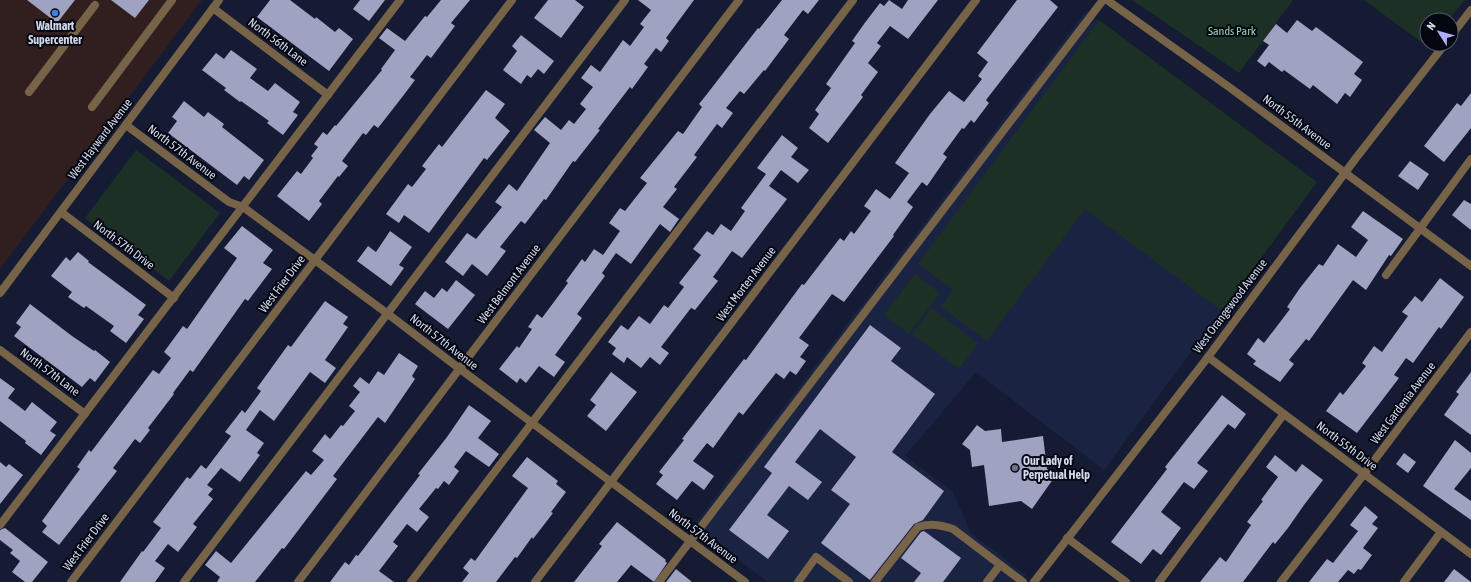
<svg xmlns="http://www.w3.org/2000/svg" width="1471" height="582" font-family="'Asap Condensed',sans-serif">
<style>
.commercial{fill:#311e1e}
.built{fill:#1a2341}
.green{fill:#1c3025}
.building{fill:#9fa2c1}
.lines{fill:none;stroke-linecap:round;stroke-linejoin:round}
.service{stroke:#776348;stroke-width:8}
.minor{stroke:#776348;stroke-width:8}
.tertiary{stroke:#776348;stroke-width:8}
.shop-dot{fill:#3f7fe0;stroke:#040711;stroke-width:1.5}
.worship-dot{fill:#6b7280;stroke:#040711;stroke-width:1.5}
.labels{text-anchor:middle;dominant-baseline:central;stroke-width:4;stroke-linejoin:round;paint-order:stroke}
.poi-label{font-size:12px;font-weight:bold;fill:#d3d9ea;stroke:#040711}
.park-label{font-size:12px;fill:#97d2b2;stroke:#040711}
.street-label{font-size:12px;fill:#d3d9ea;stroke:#040711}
</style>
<rect width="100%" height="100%" fill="#141b33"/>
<polygon class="commercial" points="0,0 202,0 0,269"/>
<polygon class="built" points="1086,11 1317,182 1104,470 976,372 905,456 953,492 971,533 1026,575 1020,582 768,582 693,526"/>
<g class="green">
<polygon points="1132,0 1293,0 1239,73"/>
<polygon points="1364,0 1465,0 1448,20 1427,20 1427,41 1424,44"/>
<polygon points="1099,20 1317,182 1222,311 1085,209 987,341 941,307 953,290 918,264"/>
<polygon points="136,150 220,213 169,281 85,218"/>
<polygon points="915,274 940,293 909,334 884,315"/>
<polygon points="931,308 978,343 959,369 912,334"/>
</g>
<g class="building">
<polygon points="27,0 75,0 57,23"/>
<polygon points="111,0 149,0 135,18"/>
<polygon points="270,0 290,0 315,19 316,17 335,32 339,28 353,39 329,71 257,17"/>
<polygon points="360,0 385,0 369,21 353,9"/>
<polygon points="441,0 470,0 451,23 455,26 431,58 427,55 410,77 415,80 403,96 378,128 374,125 366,135 363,133 342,161 348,166 339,177 338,176 319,201 322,204 309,221 277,196 297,171 301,174 313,158 311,156 318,147 314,144 323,132 327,135 335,125 336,126 382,70 381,69 395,50 379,38 387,28 405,41 425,16 427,17"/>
<polygon points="548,0 575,0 584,7 561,38 534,18"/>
<polygon points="638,0 694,0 666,38 669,41 661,52 656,48 644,64 648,67 632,89 630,87 598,129 600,130 575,162 573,161 546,200 544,199 525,224 521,221 500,247 506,251 487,276 472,264 463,276 445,262 467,233 476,239 502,207 495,202 509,184 517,191 550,143 534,130 545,117 561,130 569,120 574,124 586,109 580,104 593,87 581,78 591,65 600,72 623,40 630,46 644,27 640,24 651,10"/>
<polygon points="782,0 819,0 808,14 803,10 784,35 789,39 765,71 764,70 744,94 740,91 726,108 733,113 722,128 717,124 694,155 697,157 674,187 677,189 663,207 679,219 670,232 660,224 631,264 616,253 602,273 605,276 577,314 582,318 555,355 565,362 554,377 539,366 526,383 520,378 517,383 499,369 517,346 519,348 532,329 528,327 537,314 542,318 568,283 566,281 582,259 585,262 594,249 603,255 620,231 609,223 620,208 625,211 647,183 640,178 678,131 683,134 702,107 699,104 707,94 758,28 759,29"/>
<polygon points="889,0 902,9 908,0 938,0 908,39 890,26 877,43 881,46 868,63 878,72 861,95 863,97 828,143 809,128 819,114 815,110 831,88 826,84 855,43 852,41 864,24 880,3 884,6"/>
<polygon points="1017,0 1050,0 1058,7 986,100 989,103 974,123 971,120 964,129 962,128 943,154 947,157 927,186 922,182 907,202 913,207 893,235 894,236 844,302 832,294 799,338 809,345 800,357 806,361 796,375 790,371 784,379 776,373 743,415 739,412 713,448 707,443 693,461 714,476 704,490 692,481 677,500 656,484 663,475 659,472 684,440 682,439 744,359 746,360 802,284 804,285 840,238 844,241 851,231 854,234 871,211 864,206 876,189 890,199 909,173 895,163 930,114 949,91 964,102 982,79 978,76 988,62 977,53"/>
<polygon points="1297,20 1312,31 1316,27 1363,62 1354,74 1362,80 1350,97 1345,93 1337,104 1313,85 1310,89 1284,70 1282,72 1269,62 1265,67 1257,61 1269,45 1263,41 1276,24 1287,33"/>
<polygon points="521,35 554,61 544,74 538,69 531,78 527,75 521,84 503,70 517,51 512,46"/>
<polygon points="231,50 257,69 250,78 268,91 275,83 300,102 293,112 298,115 283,135 267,123 269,121 241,101 240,102 224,90 226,88 202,70 216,53 224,59"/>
<polygon points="486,90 505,104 495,118 510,131 487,160 484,158 429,233 404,215 399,223 386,214 408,184 412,187 426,169 422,166 439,144 442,147"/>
<polygon points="1471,93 1471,128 1444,162 1424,146 1457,103 1461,106"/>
<polygon points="184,101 204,117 208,112 224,124 222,127 264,160 249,180 244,176 237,185 168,133 177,121 172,117"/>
<polygon points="782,135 798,148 791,157 809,170 798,183 781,170 769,186 787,199 742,258 732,251 713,277 718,281 695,310 691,308 661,347 669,353 660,365 650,357 641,368 627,357 624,363 612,354 616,348 608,342 621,325 628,330 639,316 650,324 664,305 668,308 684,287 679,283 701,255 693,249 707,231 713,235 721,224 731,231 745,211 741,208 766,174 757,168"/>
<polygon points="1410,161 1429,174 1418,190 1398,176"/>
<polygon points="1464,200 1471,204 1471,230 1452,215"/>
<polygon points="1363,211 1403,239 1391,256 1389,255 1366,290 1353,280 1309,341 1306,339 1289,360 1294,364 1280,382 1253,364 1256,361 1247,354 1258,338 1264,343 1290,309 1287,307 1300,288 1319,264 1323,266 1338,244 1356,257 1368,240 1351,227"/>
<polygon points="242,226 273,250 263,263 272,269 248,301 245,299 193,372 190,370 173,393 174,394 148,428 150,430 140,443 135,439 113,468 117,471 59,545 42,532 47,526 42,521 80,469 77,467 89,450 91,452 153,370 159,374 171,358 164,352 183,326 187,329 237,258 224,248"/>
<polygon points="390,231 412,247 399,265 404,268 391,286 357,261 368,246 376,252"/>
<polygon points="78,252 89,261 88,262 146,305 138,315 144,319 126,343 110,331 114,326 86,306 84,308 68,297 72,292 51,276 66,257 70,261"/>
<polygon points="1440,278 1464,297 1441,329 1439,327 1413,363 1406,358 1394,375 1399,378 1357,433 1326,411 1340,392 1343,395 1366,366 1362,363 1374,346 1382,352 1408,316 1402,312 1415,296 1422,302"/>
<polygon points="456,280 475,295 448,329 415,304 425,291 434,298 442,288 447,292"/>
<polygon points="325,301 348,317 343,324 348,327 325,360 336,368 325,383 310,372 274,421 260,410 246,430 264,443 257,453 260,455 240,482 221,468 207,485 213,489 208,495 213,499 193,524 197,527 178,552 168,544 155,561 165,568 155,582 120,582 142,551 143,552 161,528 153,522 187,477 190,479 201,465 206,469 231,436 225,432 242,410 245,413 261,391 257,388 288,345 291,347"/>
<polygon points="30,304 72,336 94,351 95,350 110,362 95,382 90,378 82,387 14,336 21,327 16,323"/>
<polygon points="870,325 901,348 891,361 935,394 892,452 944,491 923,520 914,524 870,580 821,543 850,504 831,490 856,457 820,429 795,462 822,482 808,500 789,486 767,515 789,531 768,559 729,530 772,473 764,467"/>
<polygon points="399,353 418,366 412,376 415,379 385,423 378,417 333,476 337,479 284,549 282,548 255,582 217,582 220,577 205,565 216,551 231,563 306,471 311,475 324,460 312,451 325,434 330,439 341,425 343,426 355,411 349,406 360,392 353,386 360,377 369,384 378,371 384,375"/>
<polygon points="611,372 637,392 606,431 587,416 596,405 590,400"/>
<polygon points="1471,372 1471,435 1444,415 1459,394 1456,392"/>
<polygon points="0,378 15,389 8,398 25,411 32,402 57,422 50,431 56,435 41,455 25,443 26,441 0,421"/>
<polygon points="1222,395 1246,414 1235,429 1228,424 1197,463 1208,471 1194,489 1184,482 1161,512 1181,528 1161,555 1153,549 1141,564 1111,542 1167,469 1165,467"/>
<polygon points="469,405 491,421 478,438 499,454 489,467 466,451 454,467 459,471 449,485 444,481 438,489 436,488 419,509 429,517 417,532 407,524 393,542 398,546 379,571 394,582 330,582 345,562 349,565 356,555 358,556 420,475 418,474 447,437"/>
<polygon points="977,425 985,431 1001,429 1002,442 1043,436 1047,469 1056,475 1032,509 1021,501 989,506 984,465 972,467 970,450 962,444"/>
<polygon points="1455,440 1471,453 1471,468 1454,489 1471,501 1471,520 1423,486"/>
<polygon points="1404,453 1416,462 1408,473 1396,464"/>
<polygon points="1275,455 1296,472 1302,464 1323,480 1304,505 1288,528 1275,544 1273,542 1243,582 1200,582 1220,557 1226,562 1251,525 1247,522 1263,501 1261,500 1278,477 1266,467"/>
<polygon points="527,457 558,481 556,484 566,492 551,512 553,513 533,539 532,537 517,558 515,557 496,582 462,582 469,573 463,568 471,558 475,561 528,488 512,476"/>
<polygon points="0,462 6,467 9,464 23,475 0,504"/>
<polygon points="1365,506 1378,517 1372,524 1378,528 1363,548 1372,555 1361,570 1358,569 1354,574 1348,570 1338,582 1309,582 1327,559 1333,563 1358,531 1350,525"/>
<polygon points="617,522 666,560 665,561 667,563 654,582 631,565 617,582 574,582 602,546 599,544"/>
<polygon points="5,528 48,562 32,582 25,582 12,572 20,561 10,553 13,550 0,540 0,530"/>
<polygon points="924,531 961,558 943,582 914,582 921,573 901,558 921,532"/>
<polygon points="676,569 692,582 666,582"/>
<polygon points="1454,569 1471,582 1444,582"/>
</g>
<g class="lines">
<g class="service">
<polyline points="29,92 95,5"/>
<polyline points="92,107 172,0"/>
<polyline points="1386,275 1471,159"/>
<polyline points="0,525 400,0"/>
<polyline points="184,582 625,0"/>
<polyline points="411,582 853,0"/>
<polyline points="659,582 1103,0"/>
<polyline points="798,582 816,557 849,582"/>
<path d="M875,582L918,527C931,523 940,525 953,529L1023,582"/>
<polyline points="987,582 1000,565"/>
<polyline points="1159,582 1284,414"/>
<polyline points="1404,582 1441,532"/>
</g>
<g class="minor">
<polyline points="213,8 328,95"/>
<polyline points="126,125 229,202 243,207 388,314 460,369 745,582"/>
<polyline points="61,212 174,298"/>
<polyline points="0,350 85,414"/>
<polyline points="1208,357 1471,554"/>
<polyline points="1067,538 1126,582"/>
<polyline points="71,582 512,0"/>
<polyline points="298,582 739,0"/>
<polyline points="535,582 976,0"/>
<polyline points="1281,582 1364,474 1471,332"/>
</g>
<g class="tertiary">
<polyline points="1107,0 1229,87 1471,266"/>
<polyline points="1451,36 1471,10"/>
<polyline points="0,293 219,0"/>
<polyline points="1034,582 1208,357 1356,158 1445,44"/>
</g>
</g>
<circle class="shop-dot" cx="55" cy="13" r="4"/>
<circle class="worship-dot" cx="1015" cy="468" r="4"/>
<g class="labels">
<g class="poi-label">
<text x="55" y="26">Walmart<tspan x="55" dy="14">Supercenter</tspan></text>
<text x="1023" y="461" text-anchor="start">Our Lady of<tspan x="1023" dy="14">Perpetual Help</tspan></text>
</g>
<g class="park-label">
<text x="1232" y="31">Sands Park</text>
</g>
<g class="street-label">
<text transform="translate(278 42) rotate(37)">North 56th Lane</text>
<text transform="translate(1297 122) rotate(37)">North 55th Avenue</text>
<text transform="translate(100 139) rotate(-53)">West Hayward Avenue</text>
<text transform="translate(182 152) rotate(37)">North 57th Avenue</text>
<text transform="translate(124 245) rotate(37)">North 57th Drive</text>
<text transform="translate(282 284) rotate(-53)">West Frier Drive</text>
<text transform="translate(509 284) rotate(-53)">West Belmont Avenue</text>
<text transform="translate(746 284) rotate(-53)">West Morten Avenue</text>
<text transform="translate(1230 306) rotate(-53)">West Orangewood Avenue</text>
<text transform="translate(444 342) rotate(38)">North 57th Avenue</text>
<text transform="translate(50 372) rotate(37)">North 57th Lane</text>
<text transform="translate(1403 403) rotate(-53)">West Gardenia Avenue</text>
<text transform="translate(1347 446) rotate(37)">North 55th Drive</text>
<text transform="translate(703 536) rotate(37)">North 57th Avenue</text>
<text transform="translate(86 542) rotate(-53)">West Frier Drive</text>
</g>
</g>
<g transform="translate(1439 32) rotate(307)"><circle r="19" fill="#040711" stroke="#575b68"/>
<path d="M0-3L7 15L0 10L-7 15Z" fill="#afaefa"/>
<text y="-6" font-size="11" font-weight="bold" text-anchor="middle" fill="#d3d9ea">N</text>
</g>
</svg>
